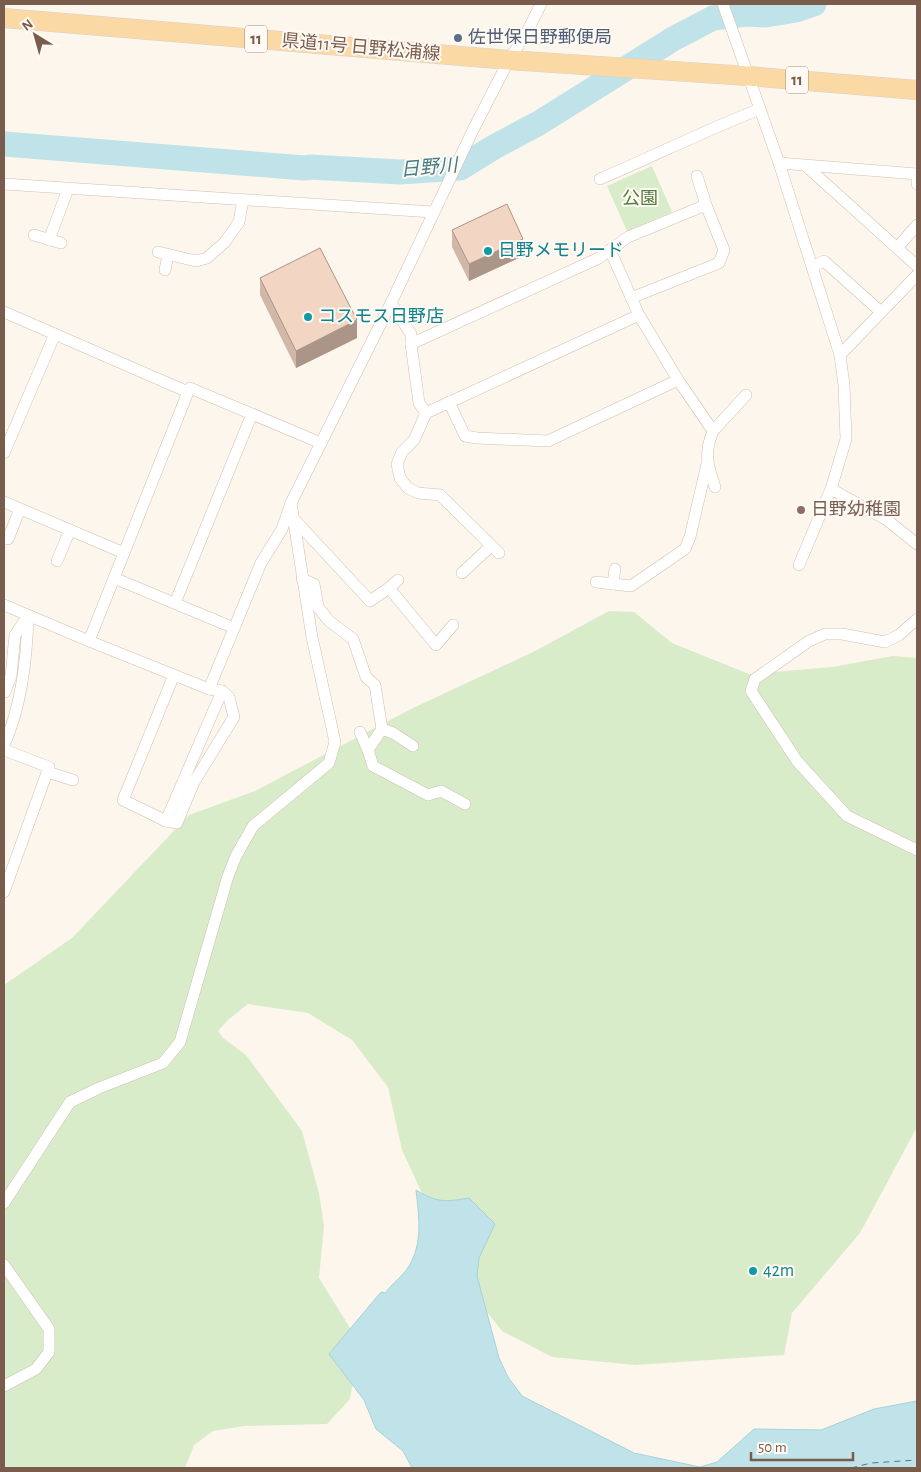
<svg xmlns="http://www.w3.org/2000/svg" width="921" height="1472" font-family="'Alegreya Sans','Noto Sans JP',sans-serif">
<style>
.green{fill:#d8ecc9}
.water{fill:#bfe3e8;stroke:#a5d3da}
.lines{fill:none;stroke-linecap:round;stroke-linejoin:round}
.river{stroke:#bfe3e8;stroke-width:25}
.ferry{stroke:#437c86;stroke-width:1;stroke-dasharray:6 5;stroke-linecap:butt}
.street-casing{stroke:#d1beb0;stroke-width:12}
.primary-casing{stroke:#dad1cd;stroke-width:20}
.street{stroke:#fff;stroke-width:11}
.primary{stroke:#fbd9a5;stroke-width:19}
.wall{fill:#d1b7a8}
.shaded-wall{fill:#aa9588}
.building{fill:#f3d5c3;stroke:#aa9588}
.service-dot{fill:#5c6f8a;stroke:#fffaf3;stroke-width:2}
.culture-dot{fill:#0f9aa8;stroke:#fffaf3;stroke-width:2}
.education-dot{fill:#8d6e63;stroke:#fffaf3;stroke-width:2}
.labels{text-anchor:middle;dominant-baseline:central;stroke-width:4;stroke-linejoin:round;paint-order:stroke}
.shield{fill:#fffaf3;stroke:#a28b7f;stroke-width:1}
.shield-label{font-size:16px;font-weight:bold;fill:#7a5c4d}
.service-label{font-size:18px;fill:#4e5e75;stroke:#fffaf3;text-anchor:start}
.street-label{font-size:18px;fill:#7a5c4d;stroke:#fffaf3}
.park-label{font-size:18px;fill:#537a41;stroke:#fffaf3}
.culture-label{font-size:18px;fill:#0d838f;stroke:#fffaf3;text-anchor:start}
.education-label{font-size:18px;fill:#785e54;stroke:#fffaf3;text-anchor:start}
.water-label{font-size:19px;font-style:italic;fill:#437c86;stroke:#fffaf3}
</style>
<rect width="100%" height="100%" fill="#fdf6ec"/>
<g class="green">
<polygon points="652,166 672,212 627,231 607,186"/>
<polygon points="609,611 634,612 672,643 749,674 832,667 893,656 917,658 917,1127 860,1233 792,1313 784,1355 636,1365 552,1357 502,1331 463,1282 402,1150 388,1087 352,1040 308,1013 248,1004 229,1019 218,1031 223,1038 246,1055 302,1131 319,1193 324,1226 319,1278 360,1344 350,1399 327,1424 244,1426 213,1431 194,1445 185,1468 4,1468 4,985 72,938 189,815 255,791 411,709 535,651"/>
</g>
<path class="water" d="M416,1190C437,1203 446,1202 469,1198L495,1224L479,1258L477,1276L499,1358L508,1377L522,1396L634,1453L700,1467L717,1462L754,1429L821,1430L874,1409L917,1401V1468H412L403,1451L376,1429L364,1400L329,1354L381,1292L385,1293C392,1284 403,1276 409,1266C423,1243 419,1216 416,1190Z"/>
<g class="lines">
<polyline class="river" points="4,144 305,168 310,167 400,172 460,168 494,147 539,123 673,39 713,18 746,14 766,15 796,10 814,4"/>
<polyline class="ferry" points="851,1468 871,1463 917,1460"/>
<g class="street-casing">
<g id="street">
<polyline points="723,4 779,163 840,355 844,385 846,439 831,489 799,565"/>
<polyline points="779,163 917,174 917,184"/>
<polyline points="806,166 917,266"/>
<path d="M600,179C654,156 706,130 760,109"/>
<polyline points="4,184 433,212"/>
<polyline points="34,235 61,243"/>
<polyline points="49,240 68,189"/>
<polyline points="897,248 917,225"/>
<polyline points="158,252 196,261 207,258 225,242 239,222 243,200"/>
<polyline points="812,267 824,261 881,312"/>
<polyline points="165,270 168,255"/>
<polyline points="631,298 719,263 724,250 706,205"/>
<polyline points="391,303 411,334 411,344 599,258 628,237 706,205 697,176"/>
<polyline points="4,312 188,392 190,388 321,443"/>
<polyline points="639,315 678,380 713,431 746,395"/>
<polyline points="411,344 419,403 426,413 414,440 402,452 397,464 400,478 408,488 418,493 440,495 499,553"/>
<polyline points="840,355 917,275"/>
<polyline points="449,402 465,436 477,438 548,441 678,380"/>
<polyline points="426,413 639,315 610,250"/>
<path d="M713,431C704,453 707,464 715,487"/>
<polyline points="4,453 55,334"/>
<polyline points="831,489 887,520 917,544"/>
<polyline points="4,502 124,553"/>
<polyline points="293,518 370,601 389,588"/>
<polyline points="8,539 20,509"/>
<polyline points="57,561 70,530"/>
<polyline points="462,573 491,546"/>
<polyline points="114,578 234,628"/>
<polyline points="302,579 314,584 318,607 329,621 353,639 366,677 375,685 382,729 393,733 413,746"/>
<polyline points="398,580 389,588 436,645 453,625"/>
<polyline points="596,582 631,586 685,549 690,537 707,464"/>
<polyline points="613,584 615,569"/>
<polyline points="175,603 252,414"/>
<polyline points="4,605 89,641 188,392"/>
<polyline points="917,619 899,635 885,642 842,634 825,634 809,641 755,679 751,691 797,761 847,816 917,850"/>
<polyline points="89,641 209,689 222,691 166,821 123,800 174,675"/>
<polyline points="209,689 261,563 282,529 291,503 391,303 473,130 509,60 527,32 541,4"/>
<polyline points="5,692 11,676 15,635 27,617"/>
<polyline points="382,729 368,750 373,766 428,795 441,791 465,804"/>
<polyline points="360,732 368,750"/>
<path d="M4,745C22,705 27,659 28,615"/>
<polyline points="4,750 49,767 4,892"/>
<polyline points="47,772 73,780"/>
<polyline points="166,821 177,823 194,782 234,717 229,697 222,691"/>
<polyline points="4,1203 70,1102 99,1088 163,1063 180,1042 228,876 236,856 253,826 329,763 335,742 312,637 291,503"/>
<polyline points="4,1265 49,1329 49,1352 36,1369 4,1386"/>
</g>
</g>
<g class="primary-casing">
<polyline id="primary" points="4,18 509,60 748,76 917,90"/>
</g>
<use href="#street" class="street"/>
<use href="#primary" class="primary"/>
</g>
<g class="wall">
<polygon points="452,230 523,256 469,281 452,247"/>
<polygon points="260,278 357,338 296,368 260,295"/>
</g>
<g class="shaded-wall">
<polygon points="523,239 523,256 469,281 469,264"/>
<polygon points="357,320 357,338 296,368 296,351"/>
</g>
<g class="building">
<polygon points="507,204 523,239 469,264 452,230"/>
<polygon points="320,248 357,320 296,351 260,278"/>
</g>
<circle class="service-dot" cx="458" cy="38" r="5"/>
<g class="culture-dot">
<circle cx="488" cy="251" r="5"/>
<circle cx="308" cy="317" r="5"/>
<circle cx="753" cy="1271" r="5"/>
</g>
<circle class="education-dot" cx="801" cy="510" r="5"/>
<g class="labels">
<g class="shield">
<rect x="245" y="25.5" width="22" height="27" rx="4"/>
<rect x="786" y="66.5" width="22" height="27" rx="4"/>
</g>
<g class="shield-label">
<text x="256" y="39">11</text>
<text x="797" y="80">11</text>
</g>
<g class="service-label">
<text x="468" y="38">佐世保日野郵便局</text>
</g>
<g class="street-label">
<text transform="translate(361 48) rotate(5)">県道11号 日野松浦線</text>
</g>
<g class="park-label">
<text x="640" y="199">公園</text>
</g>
<g class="culture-label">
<text x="498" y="251">日野メモリード</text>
<text x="318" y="317">コスモス日野店</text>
<text x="763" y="1271">42m</text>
</g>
<g class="education-label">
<text x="811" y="510">日野幼稚園</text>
</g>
<g class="water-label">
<text transform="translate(429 168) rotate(-5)">日野川</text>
</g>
</g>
<rect width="921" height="1472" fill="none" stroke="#7a5c4d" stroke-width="10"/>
<g transform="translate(35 35) rotate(323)" stroke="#fffaf3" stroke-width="4" paint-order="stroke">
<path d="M0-4L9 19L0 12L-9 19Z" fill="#7a5c4d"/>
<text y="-8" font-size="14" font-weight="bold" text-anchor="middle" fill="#7a5c4d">N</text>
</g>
<path d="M751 1452v8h102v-8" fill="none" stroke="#7a5c4d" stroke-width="2.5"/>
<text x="758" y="1452" font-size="15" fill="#7a5c4d" stroke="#fffaf3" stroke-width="4" paint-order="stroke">50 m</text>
</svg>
